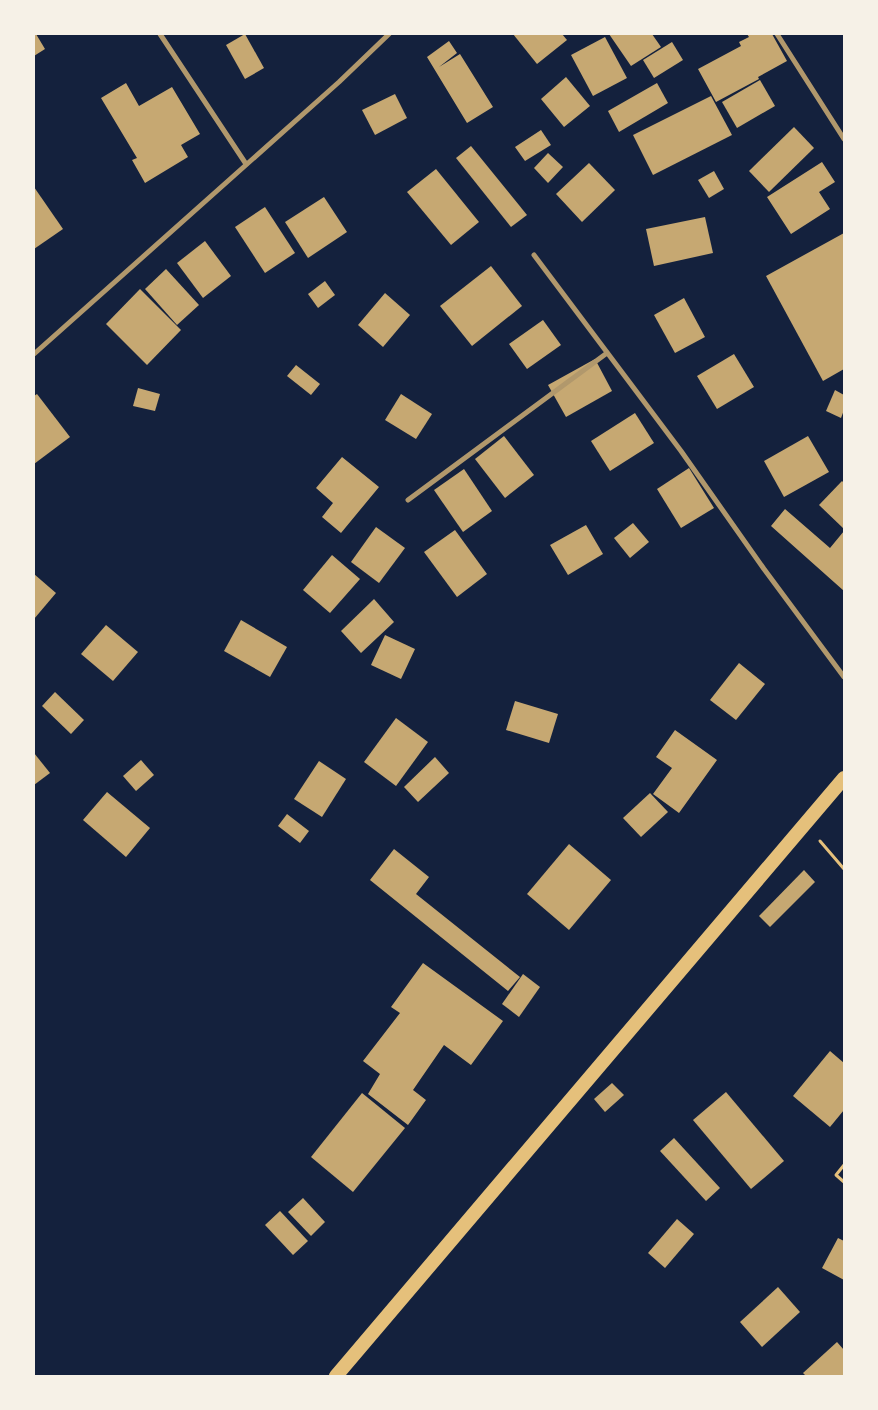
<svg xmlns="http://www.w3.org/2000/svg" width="878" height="1410" font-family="'Open Sans',sans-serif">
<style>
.building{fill:#c6a872}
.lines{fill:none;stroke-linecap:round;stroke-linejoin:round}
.path{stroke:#e5c07b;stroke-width:3}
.minor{stroke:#b1986c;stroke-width:5}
.trunk{stroke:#e5c07b;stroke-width:14}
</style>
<rect width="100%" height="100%" fill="#14213d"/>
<g class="building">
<polygon points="34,34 36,34 45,49 34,56"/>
<polygon points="245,34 264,68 245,79 226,45"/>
<polygon points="513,34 562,34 567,40 537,64"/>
<polygon points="609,34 652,34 661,47 631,66"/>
<polygon points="747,34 772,34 787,61 758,77 759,79 716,102 698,69 741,46 739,42 749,37"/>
<polygon points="605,37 627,78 593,96 571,55"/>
<polygon points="449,41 457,53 439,67 460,54 493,107 467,123 427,57"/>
<polygon points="672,42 683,60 654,78 643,60"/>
<polygon points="566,77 590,106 564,127 541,99"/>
<polygon points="760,80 775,106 737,128 722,102"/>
<polygon points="126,83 139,106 172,87 200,134 181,145 188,157 145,183 132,160 137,158 101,98"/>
<polygon points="657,83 668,103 619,132 608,111"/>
<polygon points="395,94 407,118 375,135 362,110"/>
<polygon points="711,96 732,135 653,175 633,135"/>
<polygon points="794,127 814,148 769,192 749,171"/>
<polygon points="541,130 551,145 525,161 515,147"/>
<polygon points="471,146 527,215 511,227 456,158"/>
<polygon points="548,153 563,167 548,183 534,168"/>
<polygon points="822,162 835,182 819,192 830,209 791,234 767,197"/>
<polygon points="589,163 615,190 582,222 556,194"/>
<polygon points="436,169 479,222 451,245 407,192"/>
<polygon points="714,171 724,189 709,198 698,180"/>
<polygon points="34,187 63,229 34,249"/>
<polygon points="324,197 347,232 308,258 285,222"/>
<polygon points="265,207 295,253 265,273 235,227"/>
<polygon points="705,217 713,253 654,266 646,229"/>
<polygon points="844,233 844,369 823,381 766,276"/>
<polygon points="205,241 231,276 203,298 177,263"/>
<polygon points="491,266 522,306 472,346 440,306"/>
<polygon points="166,269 199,305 177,325 145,289"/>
<polygon points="325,281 335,295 318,308 308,294"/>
<polygon points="140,289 181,330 147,365 106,324"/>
<polygon points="385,293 410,315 383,347 358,325"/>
<polygon points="684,298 705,337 675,353 654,315"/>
<polygon points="543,320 561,345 527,369 509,344"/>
<polygon points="734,354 754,387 717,409 697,376"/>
<polygon points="595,359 612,391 566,417 548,385"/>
<polygon points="296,365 320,384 311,395 287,376"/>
<polygon points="138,388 160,394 155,411 133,406"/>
<polygon points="835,390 844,395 844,410 841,418 826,411"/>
<polygon points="37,394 70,437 34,464 34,396"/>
<polygon points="401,394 432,414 416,439 385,420"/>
<polygon points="635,413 654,443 610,471 591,441"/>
<polygon points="504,436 534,475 505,498 475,459"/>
<polygon points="808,436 829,472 784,497 764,461"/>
<polygon points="342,457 379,487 341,533 322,517 333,503 316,488"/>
<polygon points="689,468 714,508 681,528 657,489"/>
<polygon points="464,469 492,511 463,532 434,490"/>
<polygon points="842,481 844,483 844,529 819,505"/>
<polygon points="785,509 830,548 844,531 844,591 771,526"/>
<polygon points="633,523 649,542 630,558 614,538"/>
<polygon points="586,525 603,554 568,575 550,545"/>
<polygon points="376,527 405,548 379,583 351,562"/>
<polygon points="455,530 487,574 457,597 424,552"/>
<polygon points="332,555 360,579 330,613 303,590"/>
<polygon points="34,574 56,593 34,619"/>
<polygon points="374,599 394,622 361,653 341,631"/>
<polygon points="241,620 287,647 270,677 224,651"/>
<polygon points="106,625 138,652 113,681 81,654"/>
<polygon points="385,635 415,649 401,679 371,665"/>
<polygon points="739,663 765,684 736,720 710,700"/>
<polygon points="55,692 84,720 71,734 42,706"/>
<polygon points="515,701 558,714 549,743 506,730"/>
<polygon points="396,718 428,742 396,786 364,762"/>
<polygon points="675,730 717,760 679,813 653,794 672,768 656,757"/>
<polygon points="34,753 50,773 34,785"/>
<polygon points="435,757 449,773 418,802 404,787"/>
<polygon points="141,760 154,775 136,791 123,776"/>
<polygon points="319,761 346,779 322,817 294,799"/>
<polygon points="107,792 150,828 126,857 83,820"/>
<polygon points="650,793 668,812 641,837 623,818"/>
<polygon points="287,814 309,831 300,843 278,826"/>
<polygon points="569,844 611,880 569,930 527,894"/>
<polygon points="394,849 429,877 416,894 520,977 508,991 370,880"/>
<polygon points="804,870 815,882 770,927 759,916"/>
<polygon points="423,963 503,1021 471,1065 444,1045 413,1090 426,1100 408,1125 368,1094 380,1074 363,1061 400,1013 391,1007"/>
<polygon points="523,974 540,987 519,1017 502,1004"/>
<polygon points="830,1051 844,1063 844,1110 830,1127 793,1096"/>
<polygon points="612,1083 624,1095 605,1112 594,1099"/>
<polygon points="726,1092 784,1161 751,1189 693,1120"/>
<polygon points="362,1093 405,1128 353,1192 311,1157"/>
<polygon points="674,1138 720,1188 706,1201 660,1151"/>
<polygon points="303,1198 325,1222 311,1236 288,1212"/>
<polygon points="280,1211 308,1241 293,1255 265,1225"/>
<polygon points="677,1219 694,1234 665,1268 648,1253"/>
<polygon points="838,1238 844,1241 844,1280 822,1268"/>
<polygon points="778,1287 800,1312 762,1347 740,1322"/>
<polygon points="837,1342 844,1350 844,1376 806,1376 803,1373"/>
</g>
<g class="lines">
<g class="path">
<polyline points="820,841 844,869"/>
<polyline points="844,1165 836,1175 844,1182"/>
</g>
<g class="minor">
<polyline points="160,34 246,164"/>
<polyline points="777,34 844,139"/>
<polyline points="534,255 681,451 764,569 844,677"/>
<polyline points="34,354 339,82 389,34"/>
<polyline points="408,500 607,353"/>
</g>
<polyline class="trunk" points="336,1376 844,778"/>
</g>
<rect width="878" height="1410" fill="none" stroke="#f6f1e7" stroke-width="70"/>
</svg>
